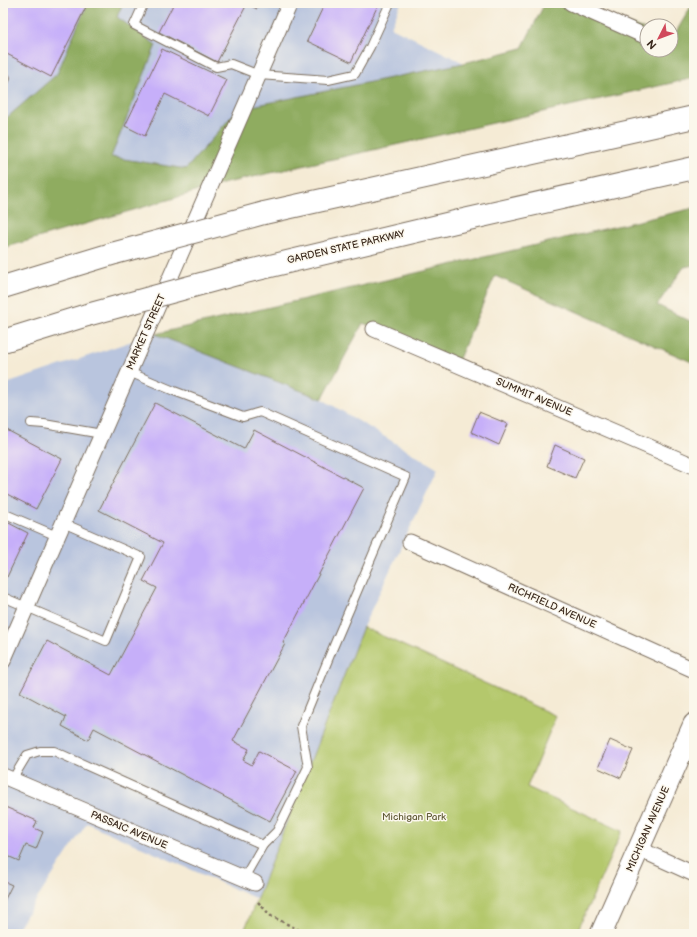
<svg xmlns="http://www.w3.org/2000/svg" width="697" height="937" font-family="'Balsamiq Sans',sans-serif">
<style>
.industrial{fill:#b9c5de}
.green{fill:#b4c86c;stroke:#787945}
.forest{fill:#8fac60;stroke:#656b3f}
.building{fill:#c6aff9}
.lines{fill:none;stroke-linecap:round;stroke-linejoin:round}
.lane-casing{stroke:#7c6e5e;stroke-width:10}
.street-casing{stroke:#7c6e5e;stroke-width:17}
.secondary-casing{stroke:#7c6e5e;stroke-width:23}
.highway-casing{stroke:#7c6e5e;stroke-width:24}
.path{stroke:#7c6e5e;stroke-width:2.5;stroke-dasharray:3 3;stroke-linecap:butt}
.lane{stroke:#fff;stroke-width:8}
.street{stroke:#fff;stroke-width:15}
.secondary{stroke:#fff;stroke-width:21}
.highway{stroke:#fff;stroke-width:22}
.highway-bridge-casing{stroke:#7c6e5e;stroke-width:24;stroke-linecap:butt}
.highway-bridge{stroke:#fff;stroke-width:22}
.labels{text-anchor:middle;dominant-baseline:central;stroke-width:3;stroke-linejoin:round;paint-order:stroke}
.street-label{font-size:10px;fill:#3b2a1e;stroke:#fbf7ec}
.park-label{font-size:10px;fill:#5f5935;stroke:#fbf7ec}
</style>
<rect width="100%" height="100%" fill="#fbf7ec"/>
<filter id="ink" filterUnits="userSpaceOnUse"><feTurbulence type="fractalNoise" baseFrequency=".025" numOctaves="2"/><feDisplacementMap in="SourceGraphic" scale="8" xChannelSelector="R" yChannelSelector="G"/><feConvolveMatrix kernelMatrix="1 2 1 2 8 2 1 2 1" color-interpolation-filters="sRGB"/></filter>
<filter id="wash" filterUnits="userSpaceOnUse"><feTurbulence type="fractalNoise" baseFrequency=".012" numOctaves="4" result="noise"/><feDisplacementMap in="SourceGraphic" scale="16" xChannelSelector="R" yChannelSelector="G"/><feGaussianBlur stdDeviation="0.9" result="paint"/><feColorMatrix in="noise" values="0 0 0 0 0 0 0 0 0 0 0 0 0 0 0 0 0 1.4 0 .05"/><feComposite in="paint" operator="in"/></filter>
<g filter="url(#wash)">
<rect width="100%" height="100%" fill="#f5ebd5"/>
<g class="industrial">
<polygon points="3,3 87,3 57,74 3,121"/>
<polygon points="123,3 401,3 391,27 464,63 238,109 186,169 110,157 156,45 117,17"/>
<polygon points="155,334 322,399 438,469 363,627 257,899 87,823 14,934 3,934 3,385 147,336"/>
</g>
<polygon class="green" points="363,627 556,716 527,787 622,831 576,934 243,934"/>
<g class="forest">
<polygon points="87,3 123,3 117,17 156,45 111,157 186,169 238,109 464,63 522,48 545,3 572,3 647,30 647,50 671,50 671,39 672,39 693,3 694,3 694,78 226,183 3,248 3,121 57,74"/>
<polygon points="694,208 694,265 684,267 657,305 694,323 694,363 495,276 457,363 363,323 322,399 155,334"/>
</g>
<g id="blocks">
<g class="building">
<polygon points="3,3 88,3 51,77 3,52"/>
<polygon points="174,3 260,3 257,9 247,4 217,62 159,32"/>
<polygon points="325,3 379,3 351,62 307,41"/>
<polygon points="162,49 227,80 209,116 165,94 145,136 125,126"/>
<polygon points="155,403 244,449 254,430 364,488 283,643 285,644 233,741 249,749 243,760 252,765 259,751 297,771 270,821 94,728 88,740 62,726 66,717 20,692 47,641 111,675 157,588 143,581 163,543 99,510"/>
<polygon points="479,412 508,424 499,445 471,432"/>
<polygon points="3,428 62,459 36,509 3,492"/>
<polygon points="555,445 584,458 575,478 547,466"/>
<polygon points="3,520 28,533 7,577 3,575"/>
<polygon points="610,740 633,750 621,778 598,768"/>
<polygon points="3,806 37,821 34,828 43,832 36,849 26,845 19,861 3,854"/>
<polygon points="3,881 12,885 3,903"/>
</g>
</g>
</g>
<g filter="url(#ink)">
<use href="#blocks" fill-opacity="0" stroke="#7c6e5e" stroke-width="1"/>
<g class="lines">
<g class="lane-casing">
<g id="lane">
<polyline points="144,3 134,25 216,67 231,64 259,75 328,80 355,74 370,47 390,3"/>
<polyline points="3,77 6,78 3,84"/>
<polyline points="31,423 44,424 102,434"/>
<polyline points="3,513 57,536"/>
<polyline points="3,597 106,641 141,557 63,523"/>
<polyline points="12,780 27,755 40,751 54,751 263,845 277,831 308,767 301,726 332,650 406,477 260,412 243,417 174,391 129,372"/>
<polyline points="244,878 263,845"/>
</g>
</g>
<g class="street-casing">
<g id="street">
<polyline points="571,3 647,37"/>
<polyline points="374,329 694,466"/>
<polyline points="410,542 694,670"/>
<polyline points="3,661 290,3"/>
<polyline points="3,776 255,883"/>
<polyline points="639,849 694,874"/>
</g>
</g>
<g class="secondary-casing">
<polyline id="secondary" points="601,934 694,724"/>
</g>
<g class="highway-casing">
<g id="highway">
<polyline points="264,213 694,117"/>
<polyline points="237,274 455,222 694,168"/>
<polyline points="3,287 115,253"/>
<polyline points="3,341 87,315"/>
</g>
</g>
<polyline class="path" points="258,902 271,916 307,934"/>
<use href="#lane" class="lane"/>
<use href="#street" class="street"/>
<use href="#secondary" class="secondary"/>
<use href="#highway" class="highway"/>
<g class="highway-bridge-casing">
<g id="highway-bridge">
<polyline points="115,253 264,213"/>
<polyline points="87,315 237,274"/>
</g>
</g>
<use href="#highway-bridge" class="highway-bridge"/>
</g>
</g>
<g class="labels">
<g class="street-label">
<text transform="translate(346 247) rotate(-13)">GARDEN STATE PARKWAY</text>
<text transform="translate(146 332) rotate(-66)">MARKET STREET</text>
<text transform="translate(534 397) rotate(23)">SUMMIT AVENUE</text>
<text transform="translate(552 606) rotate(24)">RICHFIELD AVENUE</text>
<text transform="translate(648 829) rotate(-66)">MICHIGAN AVENUE</text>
<text transform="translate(129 830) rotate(23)">PASSAIC AVENUE</text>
</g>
<g class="park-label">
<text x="414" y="817">Michigan Park</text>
</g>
</g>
<rect width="697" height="937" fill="none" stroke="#fbf7ec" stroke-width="16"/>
<g transform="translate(659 38) rotate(228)"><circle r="19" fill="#fbf7ec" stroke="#aea59a"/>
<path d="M0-3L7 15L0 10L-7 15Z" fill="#d1495b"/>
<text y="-6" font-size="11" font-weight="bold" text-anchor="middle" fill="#3b2a1e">N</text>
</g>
</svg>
